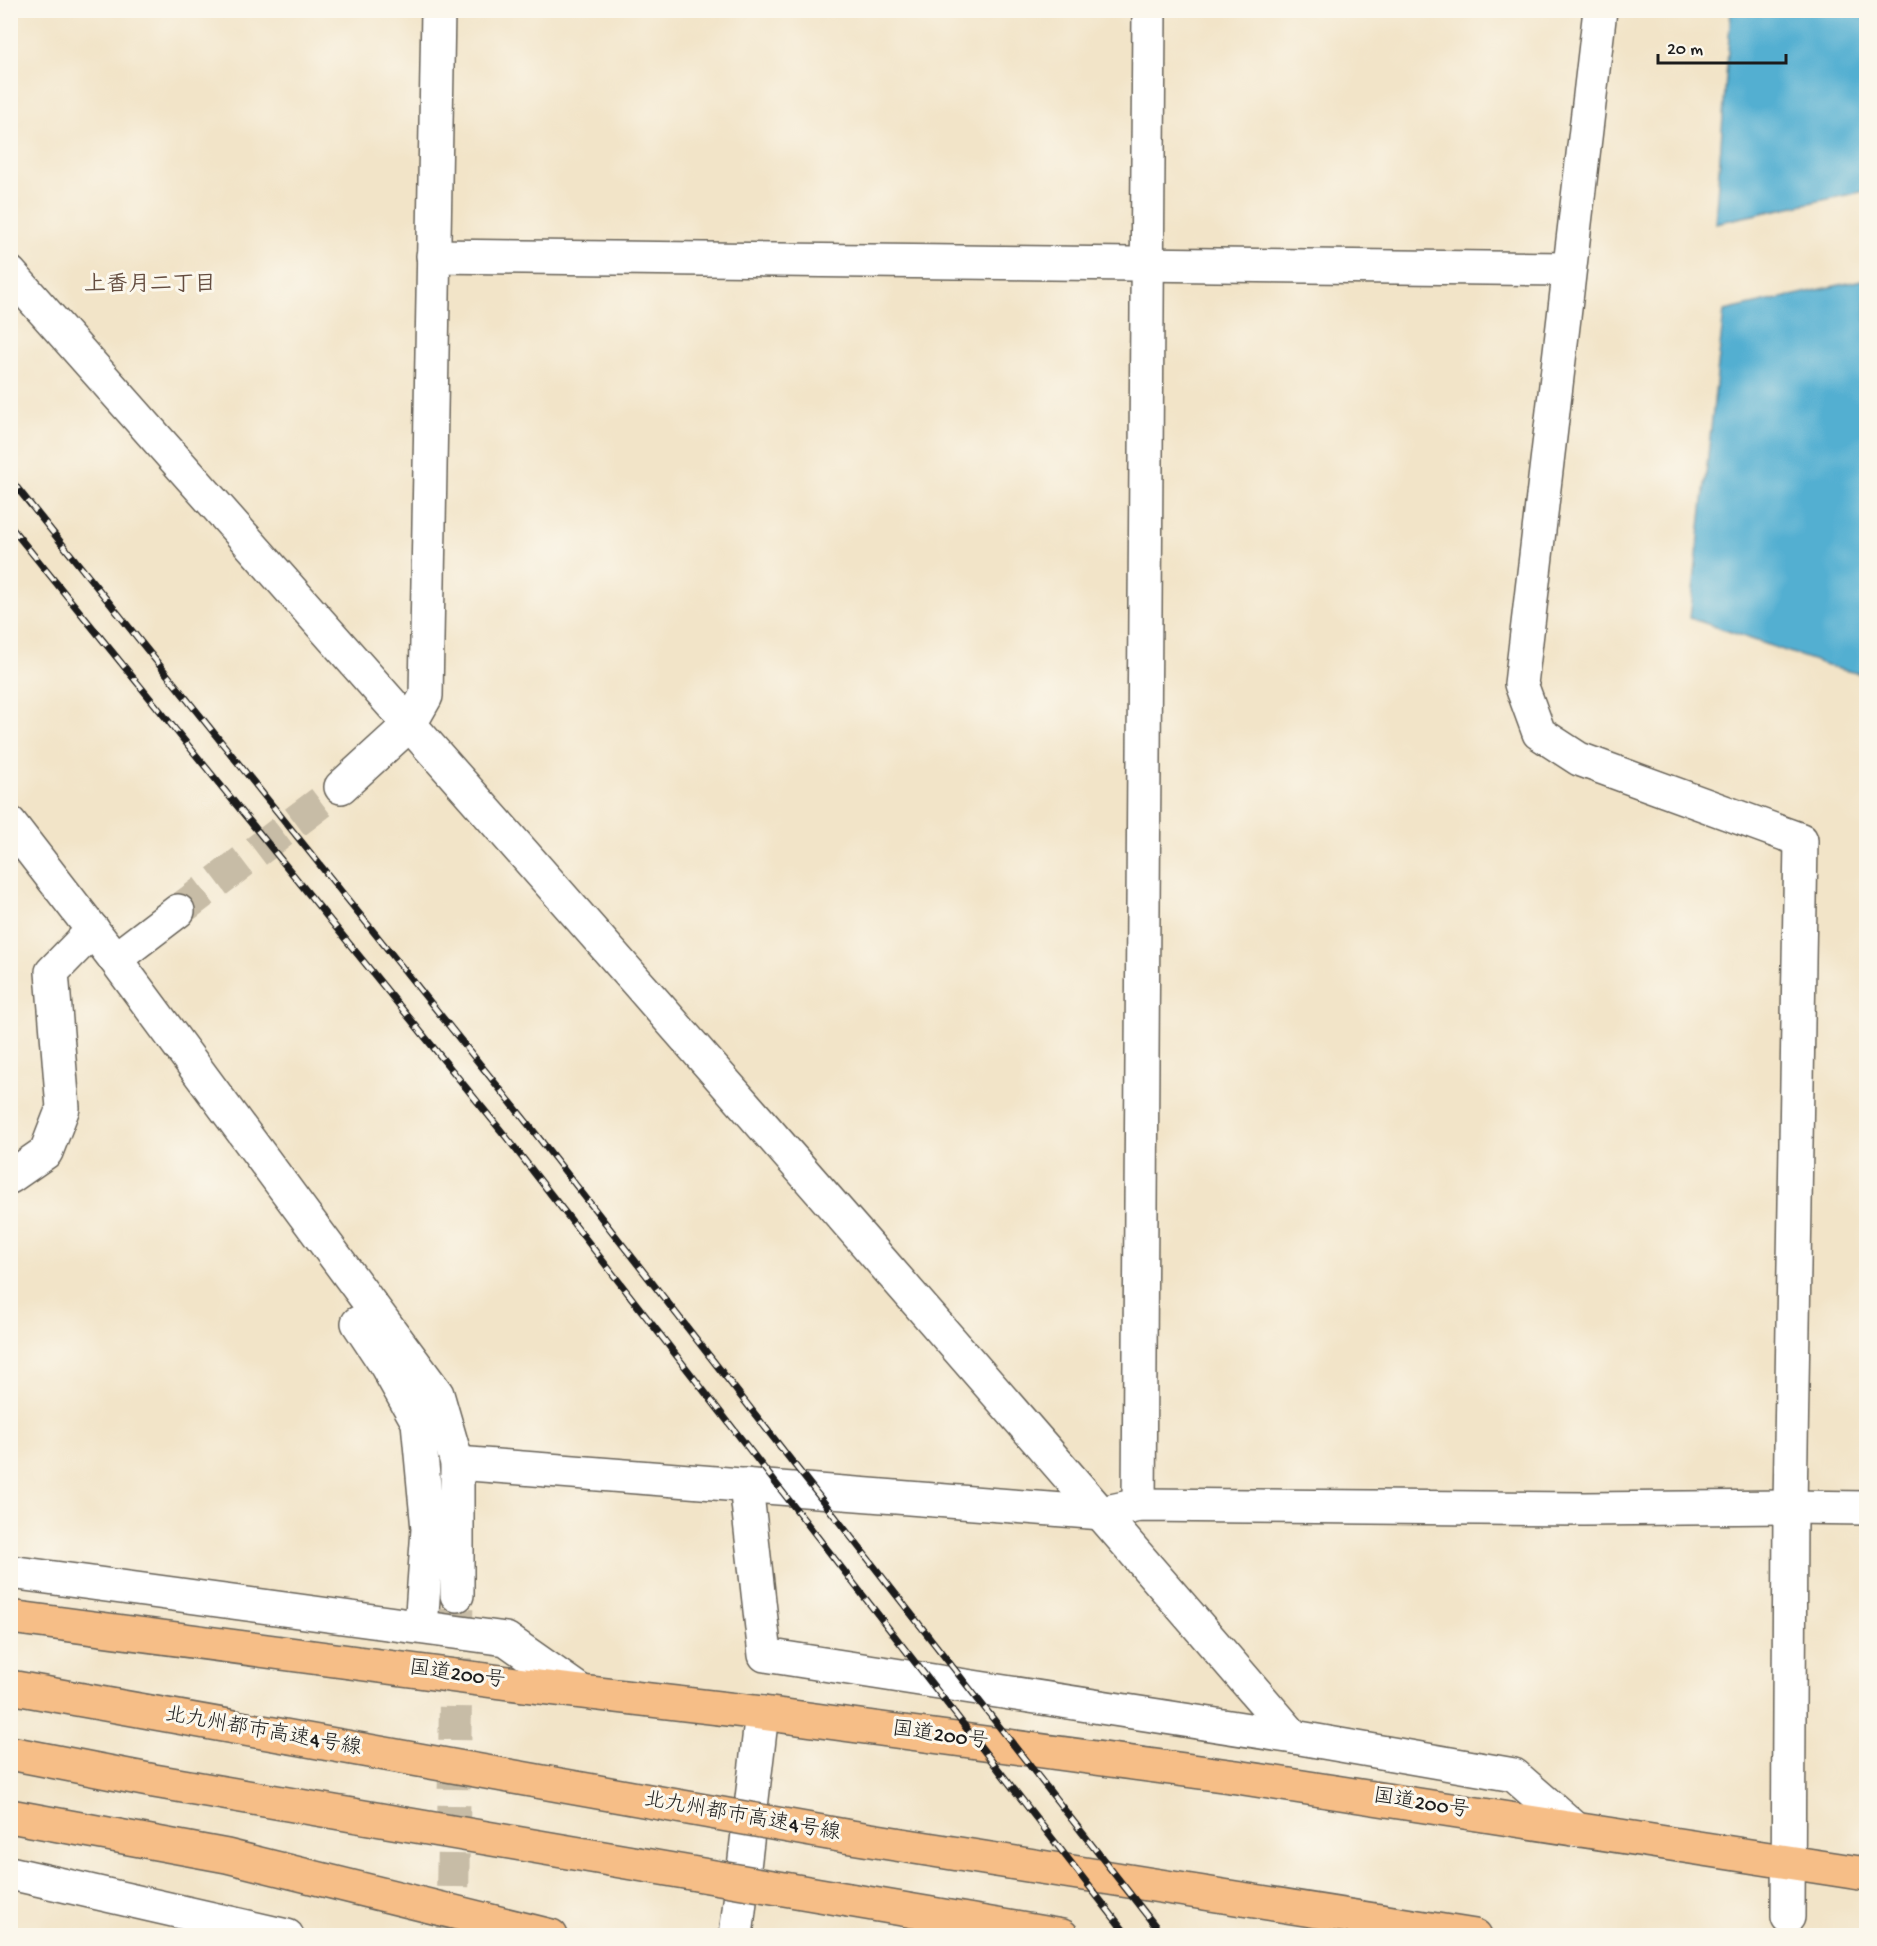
<svg xmlns="http://www.w3.org/2000/svg" width="1877" height="1946" font-family="'Gochi Hand','Klee One',sans-serif">
<style>
.water{fill:#53afd1;stroke:#386676;stroke-width:1.5}
.lines{fill:none;stroke-linecap:round;stroke-linejoin:round}
.street-tunnel{stroke:#c7bca6;stroke-width:33;stroke-dasharray:33 16;stroke-linecap:butt}
.street-casing{stroke:#676258;stroke-width:36}
.highway-casing{stroke:#676258;stroke-width:36}
.street{stroke:#fff;stroke-width:33}
.highway{stroke:#f6be87;stroke-width:33}
.rail-casing{stroke:#1c1c1c;stroke-width:7}
.rail{stroke:#fbf7ec;stroke-width:4.5;stroke-dasharray:14;stroke-linecap:butt}
.highway-bridge-casing{stroke:#676258;stroke-width:36;stroke-linecap:butt}
.highway-bridge{stroke:#f6be87;stroke-width:33}
.labels{text-anchor:middle;dominant-baseline:central;stroke-width:6;stroke-linejoin:round;paint-order:stroke}
.street-label{font-size:21px;fill:#1c1c1c;stroke:#fbf7ec}
.neighbourhood-label{font-size:22px;font-weight:bold;fill:#644d40;stroke:#fbf7ec}
</style>
<rect width="100%" height="100%" fill="#fbf7ec"/>
<filter id="ink" filterUnits="userSpaceOnUse"><feTurbulence type="fractalNoise" baseFrequency=".0167" numOctaves="2"/><feDisplacementMap in="SourceGraphic" scale="12" xChannelSelector="R" yChannelSelector="G"/><feConvolveMatrix kernelMatrix="1 2 1 2 8 2 1 2 1" color-interpolation-filters="sRGB"/></filter>
<filter id="wash" filterUnits="userSpaceOnUse"><feTurbulence type="fractalNoise" baseFrequency=".008" numOctaves="4" result="noise"/><feDisplacementMap in="SourceGraphic" scale="24" xChannelSelector="R" yChannelSelector="G"/><feGaussianBlur stdDeviation="1.35" result="paint"/><feColorMatrix in="noise" values="0 0 0 0 0 0 0 0 0 0 0 0 0 0 0 0 0 1.4 0 .05"/><feComposite in="paint" operator="in"/></filter>
<g filter="url(#wash)">
<rect width="100%" height="100%" fill="#f2e4c8"/>
<g class="water">
<polygon points="1731,11 1866,11 1866,191 1715,223"/>
<polygon points="1866,279 1866,675 1838,669 1690,618 1724,311"/>
</g>
</g>
<g filter="url(#ink)">
<g class="lines">
<g class="street-tunnel">
<polyline points="178,911 341,787"/>
<polyline points="452,1936 457,1595"/>
</g>
<g class="street-casing">
<g id="street">
<polyline points="1600,10 1521,684 1539,733 1579,759 1801,840 1790,1507 1788,1917"/>
<polyline points="433,256 1569,269"/>
<path d="M10,273C441,759 871,1245 1294,1737"/>
<polyline points="341,787 410,724 426,696 438,10"/>
<polyline points="10,823 115,959 437,1394 457,1463 457,1595"/>
<polyline points="115,959 178,911"/>
<polyline points="10,1177 46,1152 63,1108 52,972 93,930"/>
<polyline points="358,1323 386,1365 418,1422 428,1529 421,1627"/>
<polyline points="457,1463 1102,1513 1139,1505 1584,1509 1790,1507 1866,1508"/>
<polyline points="746,1485 765,1655 1294,1737 1514,1775 1577,1830"/>
<polyline points="1139,1505 1149,10"/>
<polyline points="10,1572 506,1639 580,1691"/>
<polyline points="10,1873 287,1936"/>
<polyline points="736,1936 762,1713"/>
</g>
</g>
<g class="highway-casing">
<g id="highway">
<polyline points="10,1617 539,1687 762,1713 1237,1777 1866,1874"/>
<polyline points="10,1816 227,1856 551,1936"/>
<polyline points="845,1836 1475,1936"/>
<polyline points="849,1900 1062,1936"/>
</g>
</g>
<use href="#street" class="street"/>
<use href="#highway" class="highway"/>
<g class="rail-casing">
<g id="rail">
<polyline points="10,479 528,1124 1163,1936"/>
<polyline points="10,526 511,1143 1128,1936"/>
</g>
</g>
<use href="#rail" class="rail"/>
<g class="highway-bridge-casing">
<g id="highway-bridge">
<polyline points="10,1687 845,1836"/>
<polyline points="10,1753 154,1781 849,1900"/>
</g>
</g>
<use href="#highway-bridge" class="highway-bridge"/>
</g>
</g>
<g class="labels">
<g class="street-label">
<text transform="translate(457 1676) rotate(8)">国道200号</text>
<text transform="translate(263 1733) rotate(10)">北九州都市高速4号線</text>
<text transform="translate(940 1737) rotate(8)">国道200号</text>
<text transform="translate(1421 1805) rotate(9)">国道200号</text>
<text transform="translate(742 1818) rotate(10)">北九州都市高速4号線</text>
</g>
<g class="neighbourhood-label">
<text x="150" y="286">上香月二丁目</text>
</g>
</g>
<rect width="1877" height="1946" fill="none" stroke="#fbf7ec" stroke-width="36"/>
<path d="M1658 54v9h128v-9" fill="none" stroke="#1c1c1c" stroke-width="3"/>
<text x="1667" y="54" font-size="18" fill="#1c1c1c" stroke="#fbf7ec" stroke-width="4.5" paint-order="stroke">20 m</text>
</svg>
